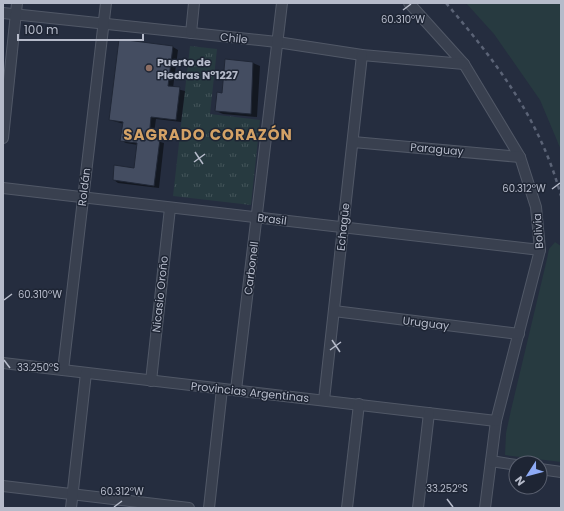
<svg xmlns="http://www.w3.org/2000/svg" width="564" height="511" font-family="Poppins,sans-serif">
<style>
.grass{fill:#273a40}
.park{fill:url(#park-tufts)}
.shadow{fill:#0007}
.building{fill:#444d61;stroke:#202736}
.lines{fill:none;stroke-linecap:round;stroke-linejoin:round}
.minor-casing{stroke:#515867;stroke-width:12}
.minor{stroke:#39404f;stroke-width:10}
.rail{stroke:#5b6376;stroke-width:2.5;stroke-dasharray:4 4;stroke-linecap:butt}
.ticks{fill:none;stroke:#b6bbca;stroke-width:1.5}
.education-dot{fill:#8d6e63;stroke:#1e2534;stroke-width:1.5}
.labels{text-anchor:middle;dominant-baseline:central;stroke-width:3;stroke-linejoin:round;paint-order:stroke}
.street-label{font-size:11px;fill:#b6bbca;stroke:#1e2534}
.poi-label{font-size:11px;font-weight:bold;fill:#b6bbca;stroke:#1e2534;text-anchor:start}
.district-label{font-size:15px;font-weight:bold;letter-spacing:1px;fill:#d4a266;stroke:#1e2534}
.ticks-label{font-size:10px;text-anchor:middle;fill:#b6bbca;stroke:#1e2534;stroke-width:3;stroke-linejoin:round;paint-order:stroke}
</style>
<defs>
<pattern id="park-tufts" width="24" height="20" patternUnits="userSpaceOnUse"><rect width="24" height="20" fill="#273a40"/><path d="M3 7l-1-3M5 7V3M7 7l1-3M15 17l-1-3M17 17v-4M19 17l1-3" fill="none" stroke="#44555a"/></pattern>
</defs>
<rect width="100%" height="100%" fill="#252d3f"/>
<g class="grass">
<polygon points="466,3 561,3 561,150 540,100 494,34"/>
<polygon points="555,242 561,246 561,462 505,455 506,433 511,410 547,259 549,249"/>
</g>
<polygon class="park" points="190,46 217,49 210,114 260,120 251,205 173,196"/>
<g class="shadow">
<polygon points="120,41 173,47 178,50 173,88 185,91 181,122 156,119 153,140 164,143 159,188 118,183 114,180 135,169 138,145 126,143 122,141 124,124 110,120"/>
<polygon points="226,60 253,63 260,66 257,117 223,114 216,111 223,94"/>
</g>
<g class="building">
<polygon points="119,39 173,46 168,86 180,87 176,120 151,117 149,138 160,139 154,186 113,180 114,165 134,168 137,143 120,141 123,122 109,120"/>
<polygon points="225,59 253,62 251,114 215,111 217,92 222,93"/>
</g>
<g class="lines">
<g class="minor-casing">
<g id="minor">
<polyline points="409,3 464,64 520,157 536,207 540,250 496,421 485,508"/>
<polyline points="3,13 277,42 362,55 464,64"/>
<polyline points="191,33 194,3"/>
<polyline points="3,138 17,3"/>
<polyline points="353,142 520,157"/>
<polyline points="3,188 540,250"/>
<polyline points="334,311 519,334"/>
<polyline points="3,363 496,421"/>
<polyline points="63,370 106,3"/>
<polyline points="151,381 170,208"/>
<polyline points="236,390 282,3"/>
<polyline points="324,400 362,55"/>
<polyline points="491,461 516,465"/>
<polyline points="540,469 561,472"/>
<polyline points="3,486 189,508"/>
<polyline points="71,508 86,373"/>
<polyline points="209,508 222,389"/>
<polyline points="347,508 359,404"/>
<polyline points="418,508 429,413"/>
</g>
</g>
<use href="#minor" class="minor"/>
<path class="rail" d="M446,3C497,63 540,119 561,196"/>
</g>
<path class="ticks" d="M403,10L411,4M195,152L203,164M194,162L205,154M552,189L560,183M4,300L12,294M332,340L340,352M330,350L341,342M4,360L10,368M447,499L453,507M114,507L122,501"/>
<circle class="education-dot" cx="149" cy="68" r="4"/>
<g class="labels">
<g class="street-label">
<text transform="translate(234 38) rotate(6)">Chile</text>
<text transform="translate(437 149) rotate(5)">Paraguay</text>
<text transform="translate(84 187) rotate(-83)">Roldán</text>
<text transform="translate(272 219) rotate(7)">Brasil</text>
<text transform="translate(343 227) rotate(-84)">Echagüe</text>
<text transform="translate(538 231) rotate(-94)">Bolivia</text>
<text transform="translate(251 268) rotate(-83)">Carbonell</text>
<text transform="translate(160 294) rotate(-84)">Nicasio Oroño</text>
<text transform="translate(426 323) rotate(7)">Uruguay</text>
<text transform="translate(250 392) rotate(6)">Provincias Argentinas</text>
</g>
<g class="poi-label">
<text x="157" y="62">Puerto de<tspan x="157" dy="13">Piedras Nº1227</tspan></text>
</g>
<g class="district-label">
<text x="208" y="134">SAGRADO CORAZÓN</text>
</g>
</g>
<g class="ticks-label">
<text x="403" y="23">60.310°W</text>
<text x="524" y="192">60.312°W</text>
<text x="40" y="298">60.310°W</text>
<text x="38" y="371">33.250°S</text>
<text x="447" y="492">33.252°S</text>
<text x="122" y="495">60.312°W</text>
</g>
<rect width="564" height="511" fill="none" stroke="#b6bbca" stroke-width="8"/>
<g transform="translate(528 475) rotate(234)"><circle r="19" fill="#1e2534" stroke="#5b6170"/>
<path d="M0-3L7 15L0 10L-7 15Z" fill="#8eabf6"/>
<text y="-6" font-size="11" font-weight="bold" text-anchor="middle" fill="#b6bbca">N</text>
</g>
<path d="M18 34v6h125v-6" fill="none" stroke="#b6bbca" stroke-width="2"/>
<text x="24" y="34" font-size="12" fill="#b6bbca" stroke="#1e2534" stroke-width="3" paint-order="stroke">100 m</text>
</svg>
